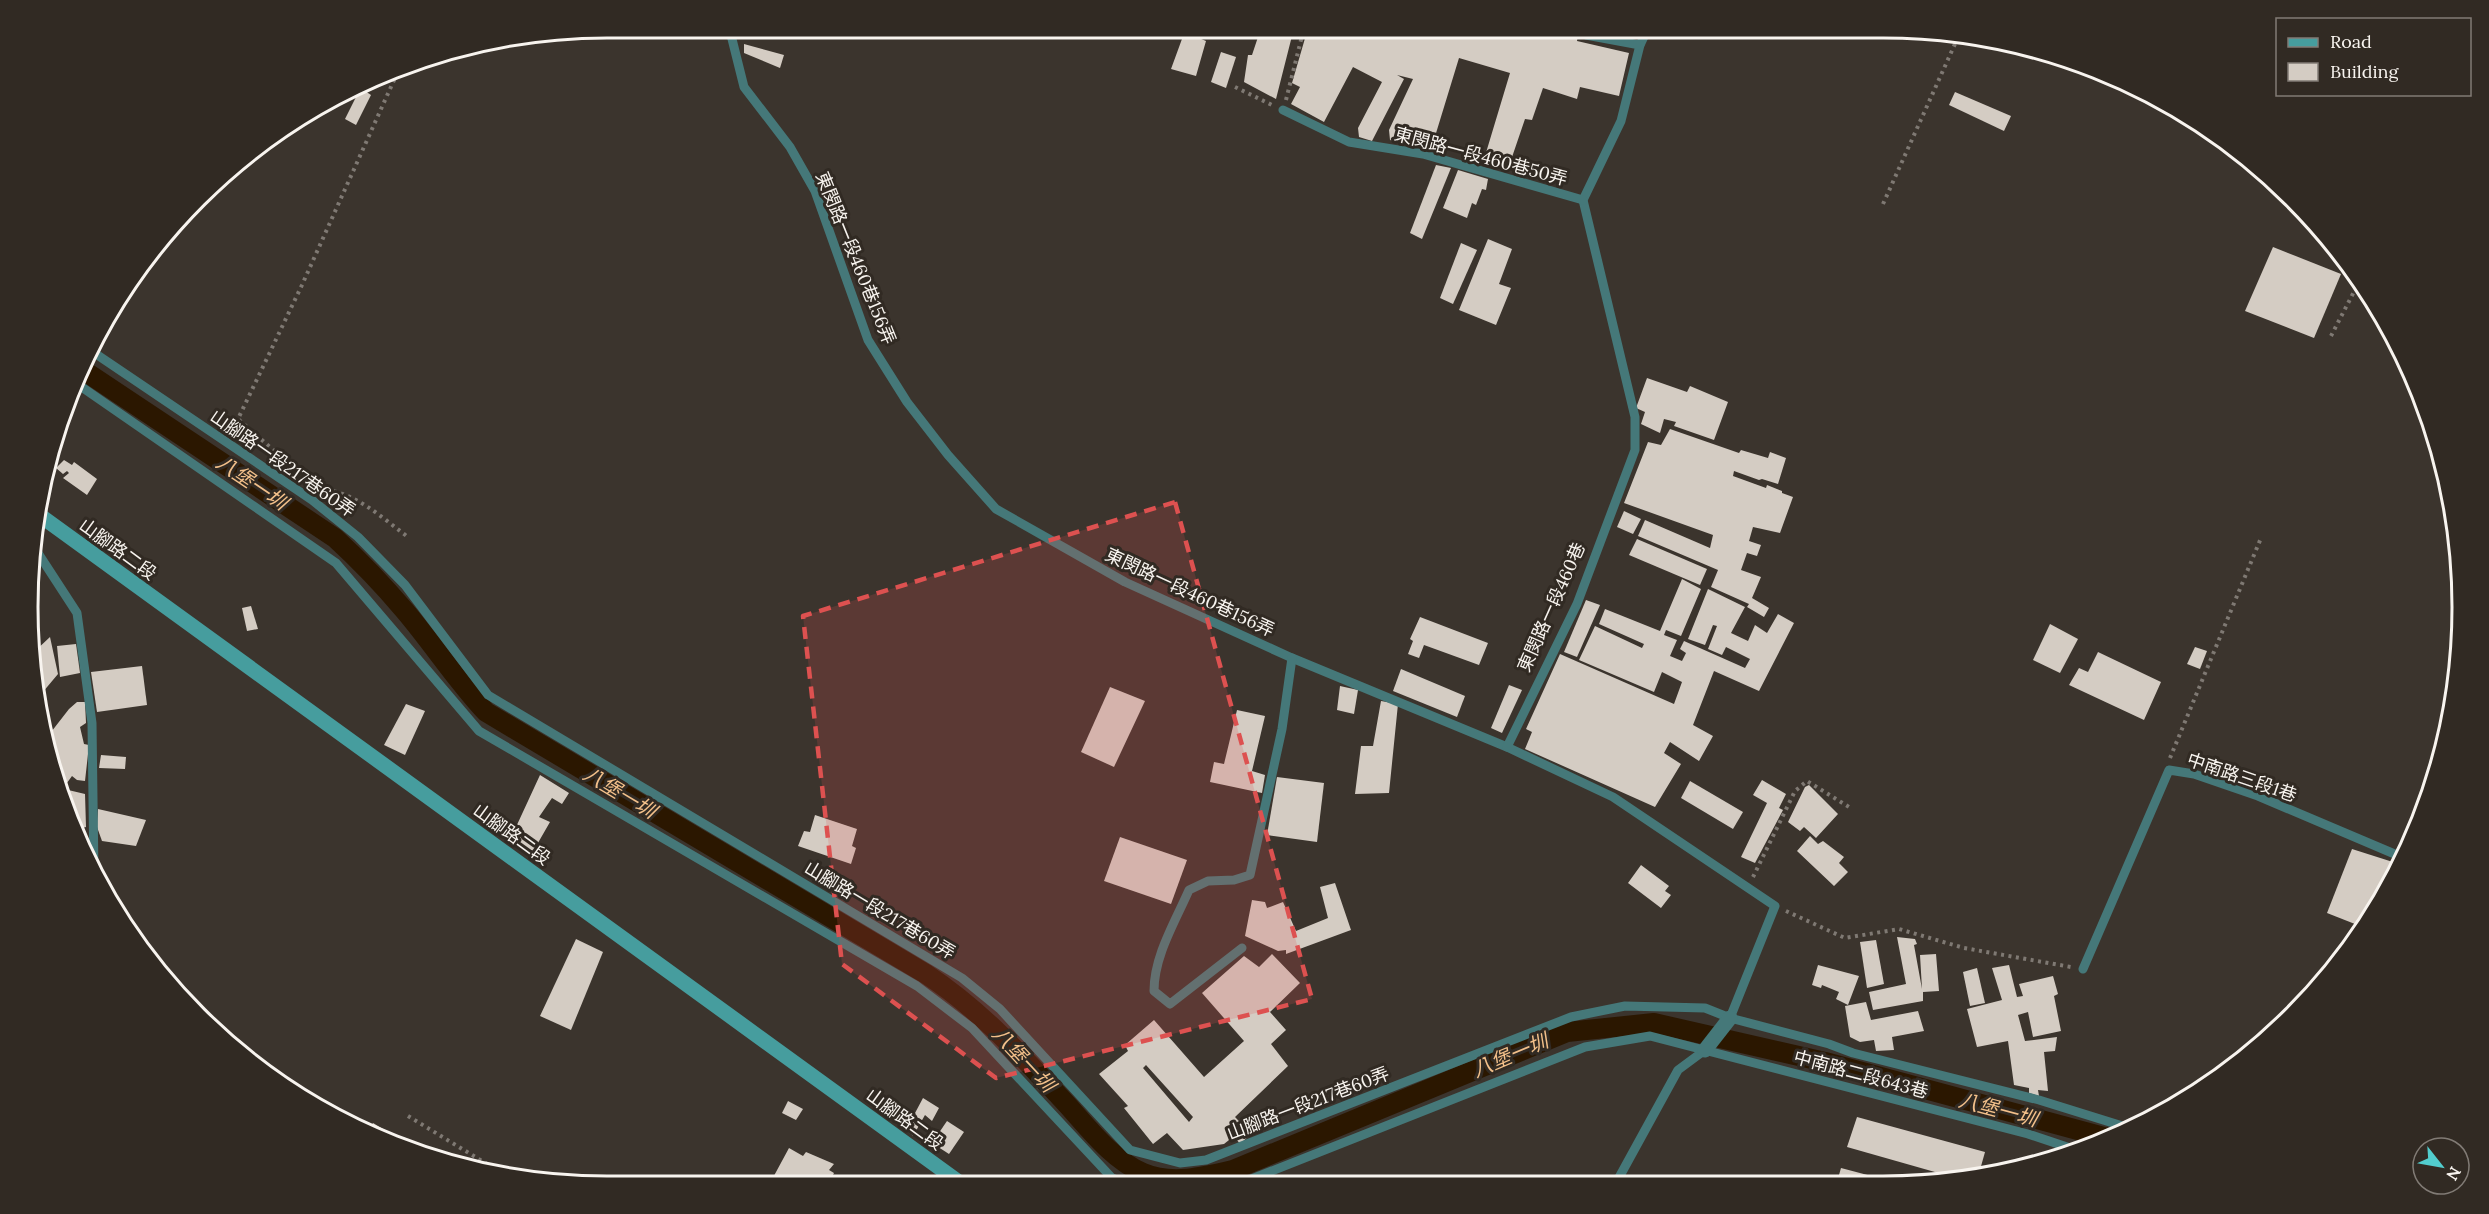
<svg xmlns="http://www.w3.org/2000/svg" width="2489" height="1214" font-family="Lora,'Noto Sans TC',serif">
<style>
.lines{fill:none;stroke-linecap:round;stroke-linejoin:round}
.canal{stroke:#2b1700;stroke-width:20}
.building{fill:#d4ccc3;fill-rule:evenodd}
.path{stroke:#7f7973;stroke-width:4;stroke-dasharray:3 4.5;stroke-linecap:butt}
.lane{stroke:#457879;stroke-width:9}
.street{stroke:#457879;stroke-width:15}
.secondary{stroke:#469d9e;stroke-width:15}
.marked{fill:#dd5150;fill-opacity:0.2;stroke:#dd5150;stroke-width:4.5;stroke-dasharray:12 8;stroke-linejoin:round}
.labels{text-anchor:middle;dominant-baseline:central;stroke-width:6;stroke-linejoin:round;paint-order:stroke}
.street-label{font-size:18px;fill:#f8f4ef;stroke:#312a23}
.water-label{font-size:20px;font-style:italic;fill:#f3c08a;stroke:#312a23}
.rim{fill:none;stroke:#f8f4ef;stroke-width:3}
</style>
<rect width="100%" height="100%" fill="#3b342d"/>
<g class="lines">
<path class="canal" d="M80,368L335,538C360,561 383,585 405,611C433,644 456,680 486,712L926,974C979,1009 1016,1050 1060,1097C1085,1123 1109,1158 1143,1173C1171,1185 1204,1177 1233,1170L1567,1032L1654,1023L1825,1062L2111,1139"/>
</g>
<g class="building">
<polygon points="1186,28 1195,29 1194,36 1206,41 1196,76 1171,69"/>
<polygon points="1273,28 1294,28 1276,99 1244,82 1248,55 1252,55 1258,37 1270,39"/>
<polygon points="1308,28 1450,28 1465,33 1467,28 1579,28 1577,41 1629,53 1619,96 1580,87 1577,99 1543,88 1532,120 1525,119 1510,163 1485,156 1510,73 1459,58 1433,143 1411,136 1409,145 1390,140 1389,130 1413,79 1397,75 1404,79 1372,141 1359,137 1358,128 1382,82 1353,67 1324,122 1291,104 1300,87 1292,83"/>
<polygon points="744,44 784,55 780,68 744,53"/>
<polygon points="1221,52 1236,57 1226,88 1211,82"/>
<polygon points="362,89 371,95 356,125 345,119 359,91"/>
<polygon points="1955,92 2011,116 2004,131 1949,105"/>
<polygon points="1436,165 1451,168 1422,239 1410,233"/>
<polygon points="1458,170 1488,179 1486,190 1482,189 1476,205 1472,203 1467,218 1443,208"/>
<polygon points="1488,239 1512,249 1499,284 1511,288 1496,325 1459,310"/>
<polygon points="1461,243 1477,250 1453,304 1440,298"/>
<polygon points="2273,247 2341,274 2314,338 2245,311"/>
<polygon points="1647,378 1687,392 1690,386 1728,402 1714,440 1674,426 1676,422 1664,419 1660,433 1641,424 1645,412 1636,408"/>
<polygon points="1670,429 1739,453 1741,450 1768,458 1770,452 1786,458 1778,484 1762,479 1759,480 1734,471 1733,476 1766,488 1767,485 1782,491 1782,493 1793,497 1780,533 1753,527 1749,541 1761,545 1757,556 1747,553 1741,570 1761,577 1752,598 1769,608 1764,617 1747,607 1749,604 1711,587 1718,570 1638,536 1645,520 1710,548 1713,535 1624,503 1648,442 1661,445"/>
<polygon points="64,460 72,465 74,462 97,479 87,495 63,478 69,473 67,471 63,474 56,468"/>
<polygon points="1624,511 1641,519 1633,534 1617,527"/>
<polygon points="1637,539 1707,569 1700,585 1629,555"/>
<polygon points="1682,579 1701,589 1681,636 1666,630 1664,635 1677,640 1670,656 1682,661 1686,653 1680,649 1684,641 1745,668 1750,659 1726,647 1722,655 1708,649 1717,626 1713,625 1705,645 1688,639 1708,589 1745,607 1731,633 1748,641 1755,625 1767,633 1778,614 1794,623 1759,691 1714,671 1693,725 1713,736 1699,761 1670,742 1664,753 1681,764 1655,807 1525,749 1532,732 1526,729 1560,654 1674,704 1682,682 1662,672 1654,692 1579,660 1595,626 1642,648 1644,644 1599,624 1605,609 1660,631"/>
<polygon points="1586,600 1600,605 1577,657 1564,652"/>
<polygon points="251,606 258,629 247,631 242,608"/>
<polygon points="1420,617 1488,643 1479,665 1424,645 1419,658 1408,654 1413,641 1410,639"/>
<polygon points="2050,624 2078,639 2060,673 2033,660"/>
<polygon points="50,637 58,674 37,699 32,682 32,669 37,664 40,667 42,661 34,652"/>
<polygon points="76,644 80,673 60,677 57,646"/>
<polygon points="2195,647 2207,651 2200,669 2187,664"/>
<polygon points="2098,652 2161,682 2144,720 2069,685 2079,668 2088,672"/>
<polygon points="142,666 147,705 97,712 91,672"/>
<polygon points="1401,669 1465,696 1457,717 1393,691"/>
<polygon points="1509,685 1522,690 1502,733 1491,728"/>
<polygon points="1340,686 1358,690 1354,714 1337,710"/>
<polygon points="1110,687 1145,701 1114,767 1081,752"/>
<polygon points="1381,701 1398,704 1389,793 1355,794 1361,746 1373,746"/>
<polygon points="77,702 85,702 86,723 80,727 84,744 89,745 85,781 77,780 72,776 64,787 48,736 69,709"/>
<polygon points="406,704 425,711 405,755 384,745"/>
<polygon points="1237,710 1265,716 1252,771 1265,775 1262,793 1210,782 1214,762 1224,764"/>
<polygon points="101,755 126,757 125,769 99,768"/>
<polygon points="540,775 569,793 562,804 552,798 539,817 550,822 531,855 510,840"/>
<polygon points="1277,777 1324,783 1317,842 1267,835"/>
<polygon points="1762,780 1786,794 1779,808 1783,810 1755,863 1741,857 1767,803 1753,795"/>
<polygon points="1690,781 1743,812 1733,829 1681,798"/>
<polygon points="1809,785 1838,814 1816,838 1804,827 1800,831 1788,822 1805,787"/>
<polygon points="64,789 85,794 86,827 82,828 81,845"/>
<polygon points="98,809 146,820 136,846 102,841 97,827"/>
<polygon points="815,815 857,829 852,846 856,848 851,864 798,846 804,831 810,832"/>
<polygon points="1810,836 1818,844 1823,841 1844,857 1839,863 1848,872 1834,886 1797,851"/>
<polygon points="1120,837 1187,860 1171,904 1104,881"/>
<polygon points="2352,849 2396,863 2388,885 2360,926 2327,913"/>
<polygon points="1641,865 1669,886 1665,891 1671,895 1661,908 1628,883"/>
<polygon points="1335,883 1351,930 1286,954 1286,950 1278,951 1245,936 1252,900 1265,902 1267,908 1283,902 1296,931 1328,918 1320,887"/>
<polygon points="1897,937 1915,939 1917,944 1914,945 1922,989 1920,955 1936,954 1939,991 1923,992 1923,1001 1873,1010 1869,992 1906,984"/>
<polygon points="576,939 603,952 571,1030 540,1016"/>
<polygon points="1876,940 1884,984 1867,988 1860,942"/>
<path d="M1272,954L1300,983L1270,1012L1286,1030L1271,1044L1288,1066L1235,1117L1251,1134L1240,1144L1234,1136L1224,1144L1183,1150L1167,1133L1153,1144L1124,1108L1128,1106L1099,1074L1128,1051L1125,1045L1154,1020L1204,1077L1244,1041L1202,993L1244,956L1259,967ZM1146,1065L1193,1117L1189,1122L1143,1068Z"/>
<polygon points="1818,965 1859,976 1848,1005 1836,999 1839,992 1822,985 1821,988 1812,985"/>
<polygon points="2009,965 2017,997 2023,996 2019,984 2053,976 2058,994 2054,996 2061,1031 2033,1037 2028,1012 2018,1015 2025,1041 2057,1037 2055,1051 2044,1052 2048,1091 2038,1090 2039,1096 2029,1093 2029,1088 2014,1085 2008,1041 1977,1047 1967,1009 2002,1000 1992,968"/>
<polygon points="1977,968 1985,1003 1970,1006 1963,972"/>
<polygon points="1866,1002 1871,1020 1918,1011 1924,1031 1892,1037 1894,1050 1876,1051 1874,1040 1860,1042 1850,1037 1845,1006"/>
<polygon points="923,1098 939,1108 932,1121 925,1115 913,1136 906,1130"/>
<polygon points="788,1101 803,1109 796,1120 782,1113"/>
<polygon points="1857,1117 1985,1152 1978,1177 1963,1180 1847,1147"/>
<polygon points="947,1121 964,1132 949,1154 932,1143"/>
<polygon points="373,1123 388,1132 383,1140 367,1133"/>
<polygon points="789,1148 803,1156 806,1152 834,1164 829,1170 834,1173 828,1185 769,1185"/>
<polygon points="1841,1168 1894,1182 1837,1182"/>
</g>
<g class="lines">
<g class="path">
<polyline points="1235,87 1272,105"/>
<polyline points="1286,100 1304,28"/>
<polyline points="1883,204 1959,35"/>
<polyline points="2331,336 2359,282"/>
<polyline points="288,468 288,463 238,419 302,285 399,69"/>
<path d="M319,488C358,494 377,514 408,537"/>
<polyline points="2170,758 2261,538"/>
<polyline points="1753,877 1795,791 1807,781 1849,807"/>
<polyline points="1786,911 1845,938 1899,929 1964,948 2071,967"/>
<polyline points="408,1116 505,1175"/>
</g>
<g class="lane">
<polyline points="729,27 744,87 790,147 815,191 868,340 907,402 948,455 996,509 1125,582 1292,658 1507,747"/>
<polyline points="1648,28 1640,45 1621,121 1583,200 1635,417 1635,450 1577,604 1507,747 1613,797 1775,906 1730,1018"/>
<polyline points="1586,35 1640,45"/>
<polyline points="1283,110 1349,142 1423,154 1583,200"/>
<polyline points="90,350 312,500 358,537 405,585 488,695 962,978 1000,1009 1130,1150 1180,1163 1206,1160 1571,1017 1625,1006 1705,1008 1730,1018 1829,1044 1853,1053 2039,1100 2129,1128"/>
<polyline points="73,381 336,563 479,731 917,986 972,1028 1112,1178 1126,1184"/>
<polyline points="36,550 77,613 92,723 94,875"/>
<path d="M1242,948L1170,1004L1154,991C1154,956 1175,922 1189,890L1208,881L1234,880L1250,875L1282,729L1292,658"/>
<polyline points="2083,969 2169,770 2194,774 2258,796 2404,858"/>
<polyline points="1616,1183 1678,1070 1705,1050"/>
<polyline points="1239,1184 1585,1047 1650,1036 2028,1134 2076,1150"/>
</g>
<polyline class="street" points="1705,1050 1730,1018"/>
<polyline class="secondary" points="38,514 963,1185"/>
</g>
<path class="marked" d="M1175,502L1312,999L996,1078L842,964L803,616Z"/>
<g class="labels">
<g class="street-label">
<text transform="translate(1481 156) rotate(15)">東閔路一段460巷50弄</text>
<text transform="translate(856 258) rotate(68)">東閔路一段460巷156弄</text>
<text transform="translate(283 463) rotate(35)">山腳路一段217巷60弄</text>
<text transform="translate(118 549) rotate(36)">山腳路二段</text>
<text transform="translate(1190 592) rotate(25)">東閔路一段460巷156弄</text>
<text transform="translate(1551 607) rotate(-66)">東閔路一段460巷</text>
<text transform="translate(2242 777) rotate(19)">中南路三段1巷</text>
<text transform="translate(512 834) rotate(36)">山腳路二段</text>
<text transform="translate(880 910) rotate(31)">山腳路一段217巷60弄</text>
<text transform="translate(1861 1074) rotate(15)">中南路二段643巷</text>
<text transform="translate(1308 1103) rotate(-21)">山腳路一段217巷60弄</text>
<text transform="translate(905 1119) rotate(36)">山腳路二段</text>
</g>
<g class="water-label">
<text transform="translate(252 482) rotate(34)">八堡一圳</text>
<text transform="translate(620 792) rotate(31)">八堡一圳</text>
<text transform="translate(1510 1055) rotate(-23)">八堡一圳</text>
<text transform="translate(1024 1059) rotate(47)">八堡一圳</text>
<text transform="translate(1998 1109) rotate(15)">八堡一圳</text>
</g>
</g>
<path d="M0 0H2489V1214H0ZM607 38H1883A569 569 0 0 1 2452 607V607A569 569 0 0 1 1883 1176H607A569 569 0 0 1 38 607V607A569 569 0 0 1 607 38Z" fill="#312a23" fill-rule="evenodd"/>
<path class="rim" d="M607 38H1883A569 569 0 0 1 2452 607V607A569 569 0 0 1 1883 1176H607A569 569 0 0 1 38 607V607A569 569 0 0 1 607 38Z"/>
<rect x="2276" y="18" width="195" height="78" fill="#312a23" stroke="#817b75" stroke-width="1.5"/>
<rect x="2288" y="38" width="30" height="9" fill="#469d9e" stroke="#817b75" stroke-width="1.5"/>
<text x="2330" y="48" font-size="18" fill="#f8f4ef">Road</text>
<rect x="2288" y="63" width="30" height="18" fill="#d4ccc3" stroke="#817b75" stroke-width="1.5"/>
<text x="2330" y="78" font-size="18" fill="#f8f4ef">Building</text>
<g transform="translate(2441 1166) rotate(121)"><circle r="28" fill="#312a23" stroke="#817b75" stroke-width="1.5"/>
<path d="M0-4.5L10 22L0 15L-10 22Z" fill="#52cdce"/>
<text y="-9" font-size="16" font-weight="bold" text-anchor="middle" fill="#f8f4ef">N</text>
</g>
</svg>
